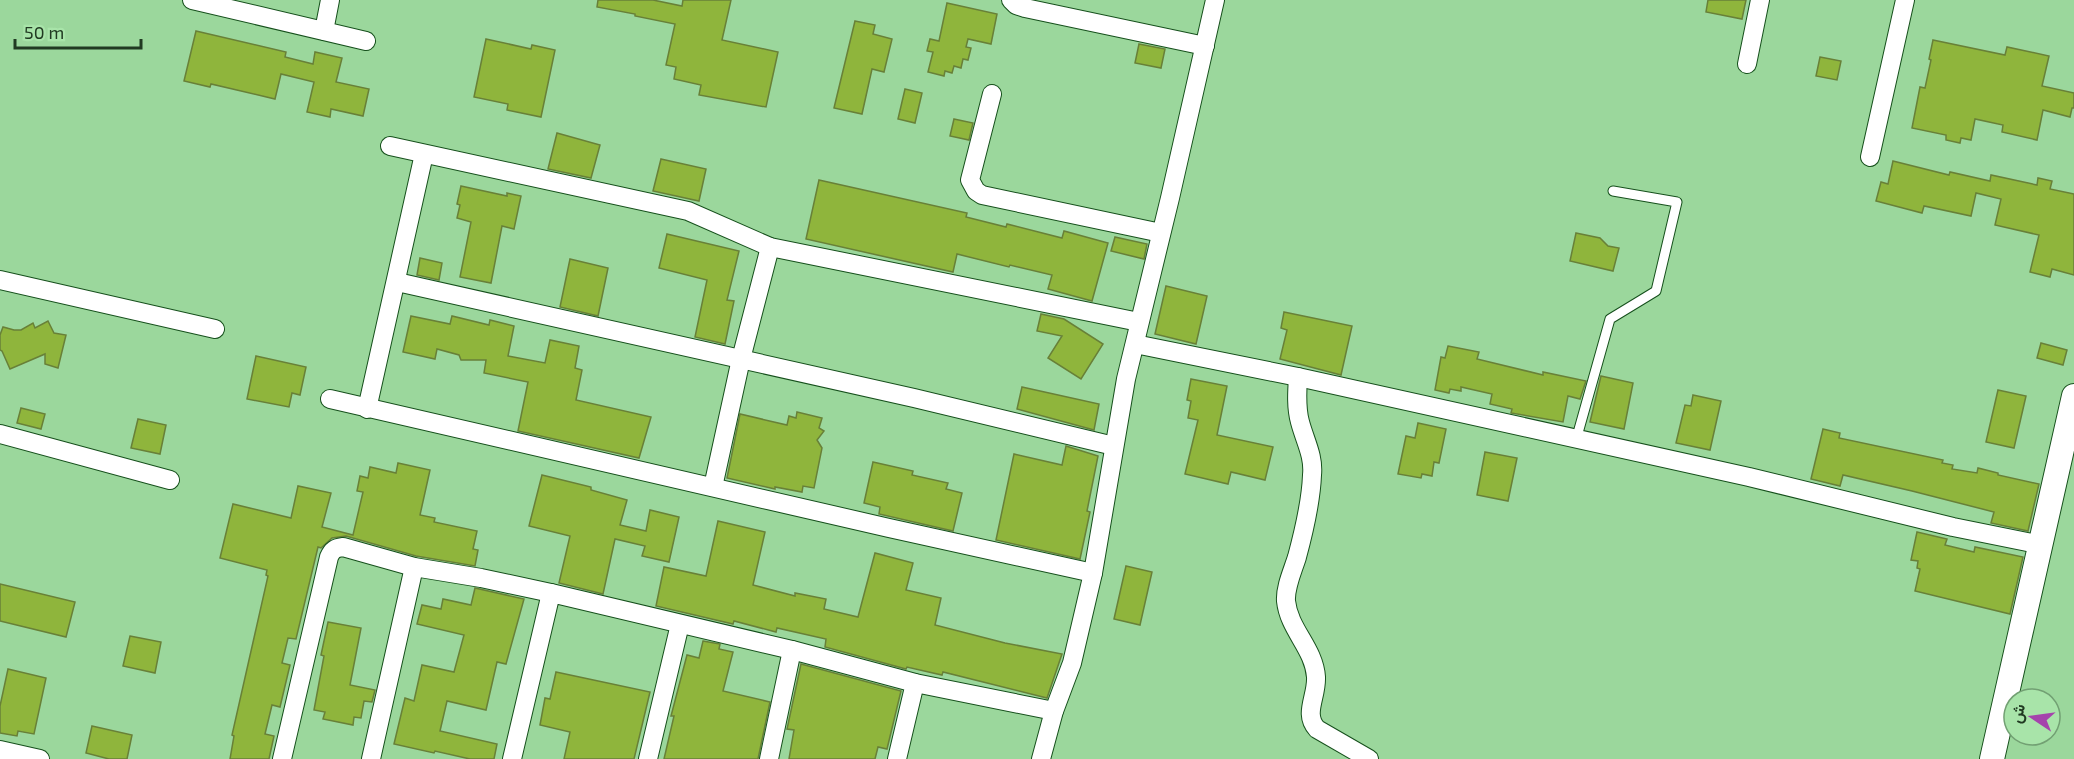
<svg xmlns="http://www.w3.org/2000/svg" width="2074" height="759" font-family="'Exo 2',Vazirmatn,sans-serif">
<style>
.building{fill:#8fb53c;stroke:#688038;stroke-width:1.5}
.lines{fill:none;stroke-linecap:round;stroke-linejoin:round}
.lane-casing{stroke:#16501c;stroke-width:11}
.street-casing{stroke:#16501c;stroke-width:20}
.secondary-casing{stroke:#16501c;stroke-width:26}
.lane{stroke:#fff;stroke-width:9}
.street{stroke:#fff;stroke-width:18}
.secondary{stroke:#fff;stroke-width:24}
</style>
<rect width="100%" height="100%" fill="#9bd79c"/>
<g class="building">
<polygon points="598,0 653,0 682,6 683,0 731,0 722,40 778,52 766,107 699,95 701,85 674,79 676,67 666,65 675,24 635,16 635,14 597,7"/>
<polygon points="1708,0 1746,0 1742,19 1706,12"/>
<polygon points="947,3 997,14 991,44 968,39 966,47 971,48 968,60 963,59 961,68 954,66 952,73 945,71 944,76 928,72 933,52 927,51 930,39 939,41"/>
<polygon points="855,21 875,25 873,34 892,39 884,72 872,69 862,114 834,108"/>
<polygon points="196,31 286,52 285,57 313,64 315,52 342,58 336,82 369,89 363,116 331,109 330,117 307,112 314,82 281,74 275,99 211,84 210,87 184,81"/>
<polygon points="486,39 531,49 532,45 555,50 541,117 507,110 508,104 474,97"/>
<polygon points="1933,40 2005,55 2007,47 2049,56 2042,86 2074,93 2074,108 2072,108 2070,117 2043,110 2037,140 2002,132 2003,125 1975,119 1971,140 1961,138 1960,143 1946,140 1946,135 1912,128 1920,87 1925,88 1931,60 1929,59"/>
<polygon points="1139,44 1165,49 1161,68 1135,63"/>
<polygon points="1820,57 1841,61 1837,80 1816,76"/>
<polygon points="905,89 922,93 915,123 898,119"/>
<polygon points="954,119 973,123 969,140 950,136"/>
<polygon points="557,133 600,145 591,178 548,169"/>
<polygon points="661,159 706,169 699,201 653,191"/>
<polygon points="1893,161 1949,175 1950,172 1990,181 1991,175 2037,185 2038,178 2052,181 2050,189 2074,194 2074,275 2052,269 2050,277 2030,272 2039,235 1995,225 2001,199 1976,193 1971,216 1924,206 1922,213 1876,201 1881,182 1888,184"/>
<polygon points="819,180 967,213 966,217 1006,227 1007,224 1062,238 1064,231 1108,243 1092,301 1048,289 1052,275 1010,265 1009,267 957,254 953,272 806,239"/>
<polygon points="461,186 507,196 507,193 521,196 514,229 502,226 491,283 460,277 471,222 457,218 460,205 457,204"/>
<polygon points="1576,233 1600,238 1608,246 1619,248 1613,271 1570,261"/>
<polygon points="667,234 739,251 727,300 734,301 725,344 695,337 707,280 659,268"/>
<polygon points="1115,237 1147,244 1144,259 1111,251"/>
<polygon points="420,258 442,263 439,280 417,275"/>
<polygon points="570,259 608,268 598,316 560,307"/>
<polygon points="1166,286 1207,296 1196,344 1155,334"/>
<polygon points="1284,312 1352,326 1341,375 1280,359 1287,330 1281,328"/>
<polygon points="1041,314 1064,319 1103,344 1081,379 1048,358 1062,336 1037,331"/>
<polygon points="411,316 450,324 452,316 489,325 490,320 514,326 508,356 545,363 550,340 579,346 575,368 582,370 576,400 651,417 639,458 518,431 528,382 484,373 486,360 461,360 459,355 437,349 435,359 403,352"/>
<polygon points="48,321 54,333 66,335 58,368 45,364 45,354 10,369 2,351 0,350 0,335 3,327 14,330 21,330 33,323 35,328"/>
<polygon points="2041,343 2067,350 2063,365 2037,358"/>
<polygon points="1448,346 1479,352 1477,359 1543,375 1543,372 1586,381 1580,399 1568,396 1563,422 1511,413 1512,409 1490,404 1492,394 1461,387 1461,391 1450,389 1449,393 1435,390 1441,357 1445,358"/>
<polygon points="256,356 306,367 300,395 292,393 289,407 247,399"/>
<polygon points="1601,376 1633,383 1624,429 1590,422"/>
<polygon points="1191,379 1227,386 1217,435 1273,447 1265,480 1231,472 1228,484 1185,474 1198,420 1188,418 1191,401 1187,400"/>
<polygon points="1022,387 1099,404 1094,430 1017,409"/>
<polygon points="1998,390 2026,396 2014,448 1986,442"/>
<polygon points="1693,395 1721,401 1710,450 1676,443 1685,405 1691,406"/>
<polygon points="21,408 45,414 41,429 17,423"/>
<polygon points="797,412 822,418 819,428 824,431 817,440 822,448 814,488 803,486 802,492 775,487 775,489 727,478 740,414 787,425 789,416 796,418"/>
<polygon points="138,419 166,425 160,454 131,448"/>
<polygon points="1418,423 1446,429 1439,463 1434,462 1432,476 1422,474 1421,478 1398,474 1406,436 1415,438"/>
<polygon points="1823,429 1840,433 1839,438 1943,460 1942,463 1953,465 1952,469 1977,473 1978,468 1998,473 1998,475 2039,484 2028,531 1991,523 1994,512 1912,491 1843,475 1840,486 1811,479"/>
<polygon points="1066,446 1098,456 1087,511 1090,512 1080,559 996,540 1014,454 1062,465"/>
<polygon points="1485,452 1517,458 1508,501 1477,495"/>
<polygon points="873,462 913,471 912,475 948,483 946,489 962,493 953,531 879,514 880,507 864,503"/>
<polygon points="398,463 430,470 420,515 435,518 434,522 477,531 473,549 478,550 475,566 416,556 346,536 332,538 321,548 318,547 296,639 288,638 282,663 290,665 280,707 272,705 265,734 274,736 269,759 230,759 234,736 232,735 268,576 266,575 267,570 220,558 233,504 291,518 298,486 331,493 322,527 353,535 363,492 357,491 360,476 368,478 370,467 396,473"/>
<polygon points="542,475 591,487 591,490 627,500 620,525 646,531 650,510 679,517 669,562 642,556 645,546 615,539 603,594 559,583 570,536 529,526"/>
<polygon points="718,521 765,532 753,585 795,596 795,593 826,599 824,609 858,617 875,553 913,563 906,590 941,598 935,625 1005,643 1062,654 1047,698 943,672 942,675 907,667 906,669 825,647 826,639 777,628 776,632 734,621 733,624 656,606 664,567 706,576"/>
<polygon points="1917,532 1947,539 1945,545 1974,552 1975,547 2023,557 2010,614 1915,591 1920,569 1917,568 1918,561 1911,560"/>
<polygon points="1126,566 1152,572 1140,625 1114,619"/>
<polygon points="0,584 75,602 66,637 0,621"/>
<polygon points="475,588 524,599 506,664 497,662 486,710 447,701 440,731 497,744 494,759 470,759 435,751 434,753 394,744 405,698 414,701 422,665 454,672 464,635 417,624 422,605 441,609 443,599 471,605"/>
<polygon points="328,622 361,628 350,685 375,690 372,702 364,701 361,718 354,717 353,725 323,719 325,712 314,710 324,656 321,655"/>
<polygon points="130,636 161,642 155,673 123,666"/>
<polygon points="703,641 720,644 719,649 733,652 723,691 770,702 758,759 664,759 674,716 671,716 687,655 699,658"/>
<polygon points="801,664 901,691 887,749 878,747 875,759 789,759 794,730 787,729"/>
<polygon points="8,669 46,678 34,734 18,731 17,736 0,733 0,706"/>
<polygon points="556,672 650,692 634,759 564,759 570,732 540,725 545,698 550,699"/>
<polygon points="92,726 132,735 127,759 109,759 86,753"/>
</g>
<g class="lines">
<g class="lane-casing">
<polyline id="lane" points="1576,440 1610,319 1656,291 1677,202 1613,191"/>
</g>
<g class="street-casing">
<g id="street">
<polyline points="192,0 366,41"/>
<polyline points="1011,0 1016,5 1025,8 1205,46"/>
<polyline points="324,31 330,0"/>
<polyline points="1747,64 1760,0"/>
<polyline points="992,94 970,180 976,191 982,195 1161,233"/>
<polyline points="390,146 688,211 770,247 1139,322"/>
<polyline points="1870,157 1905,0"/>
<polyline points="0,280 215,329"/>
<polyline points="397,282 914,398 1114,446"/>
<polyline points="1135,344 1298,377 1749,477 1953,527 2042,545"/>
<path d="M1298,377C1297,392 1296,408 1300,422C1305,441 1314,456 1312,475C1311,502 1304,531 1297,557C1293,570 1285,587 1286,601C1289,630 1314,648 1316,677C1317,697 1303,714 1317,729L1369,759"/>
<polyline points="330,399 889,528 1093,573"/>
<polyline points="367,409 424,154"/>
<polyline points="0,434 170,480"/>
<polyline points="713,487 741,359 770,247"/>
<polyline points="0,750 40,759"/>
<path d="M282,759L329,557C332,550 335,548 343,547L414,567L481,578L551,593"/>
<polyline points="371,759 414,567"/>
<polyline points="512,759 551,593 792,650 915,683 1054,711"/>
<polyline points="648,759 680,624"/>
<polyline points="769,759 792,650"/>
<polyline points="897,759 915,683"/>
<polyline points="1041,759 1054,711 1072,663 1093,573 1126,379 1170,198 1215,0"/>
</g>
</g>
<g class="secondary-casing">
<polyline id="secondary" points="1992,759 2074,396"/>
</g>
<use href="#lane" class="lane"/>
<use href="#street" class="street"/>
<use href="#secondary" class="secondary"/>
</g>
<g transform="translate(2032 717) rotate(283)"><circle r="28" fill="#a8e4a9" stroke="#72a073" stroke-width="1.5"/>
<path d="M0-4.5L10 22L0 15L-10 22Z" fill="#a544ac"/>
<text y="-9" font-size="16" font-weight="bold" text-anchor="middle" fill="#213a22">ش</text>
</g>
<path d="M15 39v9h126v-9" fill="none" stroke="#213a22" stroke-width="3"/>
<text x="24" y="39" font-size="18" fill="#213a22" stroke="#a8e4a9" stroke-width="4.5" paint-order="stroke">50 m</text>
</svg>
